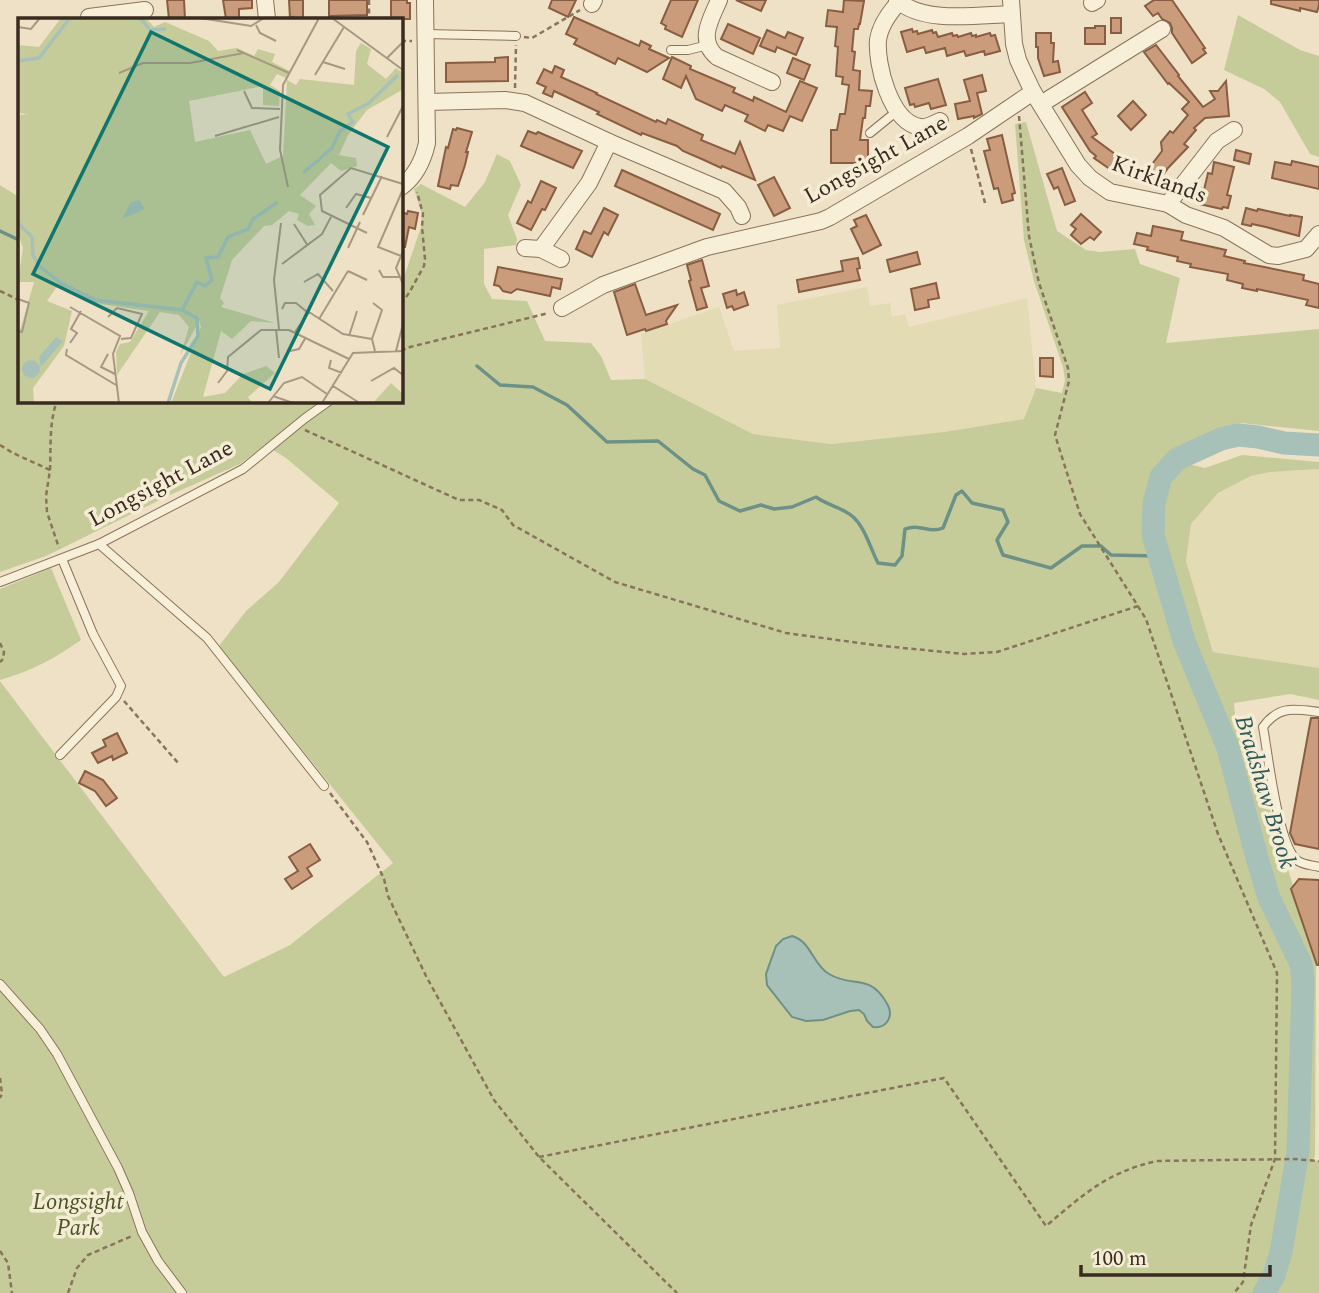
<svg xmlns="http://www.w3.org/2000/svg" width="1319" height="1293" font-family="Spectral,serif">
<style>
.farmland{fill:#e3dbb3}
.green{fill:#c6cc99}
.water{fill:#a7c1b9;stroke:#6d9087;stroke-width:2}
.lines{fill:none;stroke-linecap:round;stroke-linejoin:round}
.stream{stroke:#6d9087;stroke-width:3.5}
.river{stroke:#a7c1b9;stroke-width:23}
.building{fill:#cb9c7c;stroke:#885d41;stroke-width:2}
.lane-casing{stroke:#89735b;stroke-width:10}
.street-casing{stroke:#89735b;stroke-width:18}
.path{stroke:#89735b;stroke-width:2.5;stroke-dasharray:5 3.5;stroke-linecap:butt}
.lane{stroke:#f8efd9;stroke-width:8}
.street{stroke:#f8efd9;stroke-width:16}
.labels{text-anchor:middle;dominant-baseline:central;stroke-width:7;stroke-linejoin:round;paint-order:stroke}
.street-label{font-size:23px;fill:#392b1f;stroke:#f5ecd5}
.park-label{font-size:23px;font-style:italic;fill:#4a5526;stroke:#f5ecd5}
.water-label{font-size:24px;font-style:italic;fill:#2f5956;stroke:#f5ecd5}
.inset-river{fill:none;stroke:#a7c1b9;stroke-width:3.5}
.inset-road{fill:none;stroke:#a69883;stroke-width:2}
.view{fill:#0f766e;fill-opacity:0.15;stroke:#0f766e;stroke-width:3.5}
.inset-edge{fill:none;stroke:#392b1f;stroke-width:3.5}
</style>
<rect width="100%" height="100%" fill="#eee1c5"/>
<g class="farmland">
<polygon points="867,287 870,306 890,303 892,317 905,314 909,327 1027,298 1036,388 1024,419 944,432 831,444 753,434 645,379 641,334 719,307 734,351 780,348 777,305"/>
<polygon points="1319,469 1319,668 1213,652 1186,561 1191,524 1218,493 1251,476 1270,472"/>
</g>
<g class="green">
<polygon points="1238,15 1300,50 1319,56 1319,157 1310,154 1280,102 1264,89 1224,70"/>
<polygon points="1026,122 1057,231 1086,250 1100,252 1135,249 1140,264 1180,278 1166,343 1319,329 1319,431 1241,423 1194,439 1170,460 1205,468 1242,455 1319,462 1319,469 1270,472 1251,476 1218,493 1191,524 1186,561 1213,652 1319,668 1319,700 1290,694 1234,703 1236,727 1269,806 1316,962 1315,1156 1313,1160 1319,1161 1319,1293 0,1293 0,681 224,977 290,945 393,863 219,646 246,611 279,582 339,503 286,458 265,445 240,464 170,495 46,556 0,572 0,185 19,197 19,401 401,401 401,286 421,227 422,214 414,189 421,184 465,207 485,182 497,154 510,161 521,185 508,215 517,239 516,245 484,249 484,284 492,299 527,301 545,341 591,343 601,356 611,380 645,379 753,434 831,444 944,432 1024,419 1036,388 1062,393 1065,380 1063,367 1034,281 1024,240 1015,124"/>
<path d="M51,568L81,640C54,659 31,671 0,680V589Z"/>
</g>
<path class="water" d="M792,936C811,941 813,965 829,974C852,988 869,973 886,1002C890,1008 892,1015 887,1022C883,1027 879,1028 873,1027L867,1021L864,1014L859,1010L850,1011L823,1020L806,1021L792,1017L767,985L766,974L776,946L783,939Z"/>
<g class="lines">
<g class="stream">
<polyline points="0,231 19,240"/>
<path d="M477,366L500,385L533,387L567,405L607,442L658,441L693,469L705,475L719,501L740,511L761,505L774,509L792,507L816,497C826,504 836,506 846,512C864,521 869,546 878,563L895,565L902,556L905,529C920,523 929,534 943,528L956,495L962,491L972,503L1003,510L1008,522L997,540L1003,555L1051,568L1082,546H1101L1111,555L1158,556"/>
</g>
<polyline class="river" points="1264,1293 1274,1275 1281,1252 1298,1151 1303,983 1301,964 1269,898 1257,858 1228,748 1184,641 1153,535 1154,503 1161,477 1177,459 1221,439 1238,435 1258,437 1284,443 1319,445"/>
</g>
<g class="building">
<polygon points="167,0 184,0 185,19 169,19"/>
<polygon points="223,0 252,0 252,8 239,9 239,19 226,19"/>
<polygon points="289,0 303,0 303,19 293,19 293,17 290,18"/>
<polygon points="329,0 367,0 367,15 329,16"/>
<polygon points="391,0 407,0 407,3 410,3 410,19 391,19"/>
<polygon points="552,0 576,0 568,17 549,8"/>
<polygon points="671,0 698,0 682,37 665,29 666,26 661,23"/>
<polygon points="736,0 766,0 761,11"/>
<polygon points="844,0 864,1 860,24 859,24 858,29 854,29 852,51 855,52 853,70 860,71 859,90 872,91 870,106 866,106 865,118 863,118 860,140 868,140 868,163 831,163 831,130 837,130 840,114 845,114 849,85 842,84 843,77 836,76 838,47 835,46 837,27 826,26 828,10 843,12"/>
<polygon points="1154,0 1172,0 1205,48 1203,49 1206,53 1192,63 1172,33 1172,28 1170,23 1162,19 1158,13 1153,16 1145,6"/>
<polygon points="1271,0 1319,0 1319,5 1317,12 1300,8 1300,11 1271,4"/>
<polygon points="574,17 639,46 641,41 651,46 649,49 669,58 647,72 618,58 615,64 574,44 577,39 566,34"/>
<rect x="1111" y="18" width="10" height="15"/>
<polygon points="728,24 760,38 753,54 721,39"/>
<polygon points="1095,26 1105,26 1105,44 1085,44 1085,28 1095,28"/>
<polygon points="912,29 913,32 917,31 918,34 932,30 933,33 936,32 938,37 952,33 953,36 957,35 958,37 971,33 972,36 976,35 976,37 990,33 991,36 995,35 1000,51 985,55 984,51 966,56 964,51 947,56 945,48 926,53 924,47 907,52 901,32"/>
<polygon points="767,30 785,38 788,32 803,38 796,55 777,47 775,52 760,46"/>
<polygon points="1036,33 1051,33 1051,43 1054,43 1053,62 1058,61 1060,72 1044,76 1038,58 1038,47 1036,47"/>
<polygon points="1156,45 1179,75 1178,76 1203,107 1215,99 1210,91 1218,91 1226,81 1229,116 1205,118 1194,128 1196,130 1184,144 1188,147 1168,168 1155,186 1143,176 1162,151 1161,142 1170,131 1173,133 1188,115 1182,109 1189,102 1169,83 1168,84 1144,52"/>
<polygon points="508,57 508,81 446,82 446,63 495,62 495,58"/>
<polygon points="672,57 691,66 690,69 735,88 733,92 753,101 754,97 786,112 800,81 817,88 802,121 790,116 783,131 768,125 765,131 745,121 748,115 725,105 722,111 696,99 686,76 681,88 663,79"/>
<polygon points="793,58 810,65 804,80 787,73"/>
<polygon points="555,66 564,70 561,77 597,93 596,94 656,122 657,120 666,124 668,119 703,135 701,140 735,154 740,142 755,180 722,166 721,168 704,160 683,151 677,146 642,133 641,135 597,114 599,112 554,91 552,97 543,93 546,87 537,83 544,69 552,73"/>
<polygon points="982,75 986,91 977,93 982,114 974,118 974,116 958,119 955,104 970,101 964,80"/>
<polygon points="938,79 946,105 931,109 929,103 915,107 914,104 910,105 905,88"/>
<polygon points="1085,92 1092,103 1082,110 1097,134 1092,137 1123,160 1114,172 1094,158 1096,156 1090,151 1062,107"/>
<polygon points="1133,101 1146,115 1131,130 1118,116"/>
<polygon points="457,128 472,132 466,152 468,152 465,165 458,186 451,185 450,189 438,186 446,147 448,148 453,129 456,130"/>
<polygon points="528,131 536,134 538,132 582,151 573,168 521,146"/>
<polygon points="1002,135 1015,193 1012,194 1013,200 1002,203 998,188 994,189 984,151 990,150 987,139"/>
<polygon points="1236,150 1251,154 1249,164 1234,160"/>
<polygon points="1292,161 1319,167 1319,189 1272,178 1275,162 1291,165"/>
<polygon points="1214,162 1234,167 1227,195 1231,196 1228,208 1223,207 1222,209 1199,204 1202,189 1204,190 1208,173 1212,174"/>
<polygon points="1062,168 1075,201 1065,205 1058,187 1054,189 1047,174"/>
<polygon points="622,170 720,214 713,230 615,186"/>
<polygon points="774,177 790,208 774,216 758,185"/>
<polygon points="541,181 556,188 545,210 542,209 531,230 517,223 528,201 531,203"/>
<polygon points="604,208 618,215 608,235 604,232 592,257 576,249 584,231 591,234"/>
<polygon points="1246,208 1257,211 1258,209 1290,216 1290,215 1302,217 1299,236 1266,227 1252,224 1251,226 1242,224"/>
<polygon points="408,211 418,213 415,229 409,227 405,247 401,247 401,212 407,214"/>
<polygon points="1081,214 1101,232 1094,240 1090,237 1081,244 1071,235 1076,229 1071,225"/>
<polygon points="866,215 881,245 863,254 851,229 857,226 854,220"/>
<polygon points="1153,226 1183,232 1181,240 1226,250 1224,256 1245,261 1244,263 1304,275 1303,280 1319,284 1319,308 1306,305 1308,300 1257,289 1257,291 1242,288 1243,284 1227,280 1228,274 1190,267 1191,264 1177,261 1178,257 1147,250 1148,247 1134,244 1137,233 1151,236"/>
<polygon points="917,252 920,264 890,272 887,260"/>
<polygon points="858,258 860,268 857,269 860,280 799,292 797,280 843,271 841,261"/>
<polygon points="702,260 709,286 701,288 707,307 697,310 689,281 691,280 687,265"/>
<polygon points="498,267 562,279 560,289 552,287 550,296 517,289 511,293 503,291 499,286 494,285"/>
<polygon points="936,283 939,298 928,300 929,307 915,310 911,289"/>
<polygon points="635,284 646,315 677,305 666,321 667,324 646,331 645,329 627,335 614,292"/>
<polygon points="736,290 737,295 744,292 748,305 734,310 732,306 727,308 723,294"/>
<polygon points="1040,358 1053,358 1053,377 1040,376"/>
<polygon points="1311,718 1319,718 1319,849 1295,844 1290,833"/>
<polygon points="117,733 127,753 113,760 112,756 98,763 92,753 106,746 103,740"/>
<polygon points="85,771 103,780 117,798 106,806 95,791 79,783"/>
<polygon points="310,844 320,860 307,868 312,876 292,889 285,879 298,871 289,857"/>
<polygon points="1299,879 1319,880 1319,965 1317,965 1291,889"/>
</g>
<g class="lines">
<g class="lane-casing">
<g id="lane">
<polyline points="425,34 516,36"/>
<polyline points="671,50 688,50 708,45"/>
<polyline points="870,133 897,111"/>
<polyline points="99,544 207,638 324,786"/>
<polyline points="0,582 99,544 243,469 304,419 329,401"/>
<path d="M1319,712C1294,709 1279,705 1263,727C1268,753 1278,847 1298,861C1304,865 1312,865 1319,867"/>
<polyline points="60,755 116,697 121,686 93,634 62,559"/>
<polyline points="0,984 40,1029 57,1054 118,1168 129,1193 142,1232 158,1261 182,1293"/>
</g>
</g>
<g class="street-casing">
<g id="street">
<polyline points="265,0 267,19"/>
<path d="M719,0C711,19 697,40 717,57L772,82"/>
<path d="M897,0C923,24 978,15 1011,14"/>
<polyline points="1011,0 1014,44 1018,60 1024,73 1033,92 1078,165 1090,178 1110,192 1168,204 1186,215 1224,228 1269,255 1278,256 1306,249 1319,234"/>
<path d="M899,2C890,12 880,26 878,40C876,64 890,122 920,127C926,128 934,124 940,121"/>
<polyline points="1092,3 1097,0"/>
<polyline points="592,4 594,0"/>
<polyline points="89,17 145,10"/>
<polyline points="427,102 505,100 525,103 609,142 724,191 738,207 742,216"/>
<polyline points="1041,104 1162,29"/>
<path d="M401,187C416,176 423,161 427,143L425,0"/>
<polyline points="1168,204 1217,141 1234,130"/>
<polyline points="525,248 541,249 561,259"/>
<polyline points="541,249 589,183 609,142"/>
<polyline points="562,308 603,285 707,247 821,221 830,217 968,136 1033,92"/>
</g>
</g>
<g class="path">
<polyline points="369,0 369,19"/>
<polyline points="524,37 532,38 580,10"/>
<polyline points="401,41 412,41"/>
<polyline points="515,88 516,45"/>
<polyline points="1019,116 1029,236 1039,283 1068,368 1069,381 1055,435 1080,514 1146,619 1218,834 1277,973 1275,1159 1251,1225 1243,1282 1234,1293"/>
<polyline points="971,149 985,203"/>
<polyline points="0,291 19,300"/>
<polyline points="401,304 409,293 424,266 425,259 422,227 423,214 417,192"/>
<polyline points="401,351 410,347 549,313"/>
<polyline points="305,430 459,500 479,500 502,510 513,525 615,582 786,633 874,645 964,654 997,652 1138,606"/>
<polyline points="0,445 13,453 50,470 46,496 47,512 59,548"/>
<path d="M50,470C51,447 49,422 57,401"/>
<polyline points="0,643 4,652 3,659 0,662"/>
<polyline points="124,701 179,764"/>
<polyline points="330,793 367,842 384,879 388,896 426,976 494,1100 539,1157 677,1293"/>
<polyline points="0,1078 2,1094 0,1098"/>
<path d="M539,1157L944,1078L1046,1226C1084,1194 1106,1173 1156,1161L1293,1159L1319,1161"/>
<polyline points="0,1251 8,1263 12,1293"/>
<polyline points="68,1293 77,1268 88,1255 132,1236"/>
</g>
<use href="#lane" class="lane"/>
<use href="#street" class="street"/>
</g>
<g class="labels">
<g class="street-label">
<text transform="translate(876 160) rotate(-29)">Longsight Lane</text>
<text transform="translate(1159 180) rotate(20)">Kirklands</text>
<text transform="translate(161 484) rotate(-28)">Longsight Lane</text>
</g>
<g class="park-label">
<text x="78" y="1202">Longsight<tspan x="78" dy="26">Park</tspan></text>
</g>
<g class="water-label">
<text transform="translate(1265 792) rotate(73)">Bradshaw Brook</text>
</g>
</g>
<g transform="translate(18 18)">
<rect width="385" height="385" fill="#eee1c5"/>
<path d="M43,0H128L136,9L147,4L191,23L200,33L219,30L236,38L240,31L257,36L254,44L272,53L268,60L259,56L252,67L262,73L261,88L245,87V68L171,83L177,124L232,112L248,146L265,138L269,62L278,67L282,61L336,67L338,33L343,25L353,31L349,46L368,61L378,50L385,55L384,72L349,92L330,117L321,137L338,140L339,148L323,153L313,145L282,177L298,188L291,196L297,207L290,208L279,202L281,196L271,193L254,207L246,208L214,242L202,280L206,285L203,289L257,305L233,303L214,321L203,313L185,379L207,375L225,356L248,348L257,355L230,379L234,385H153L183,309L181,303L162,338L171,309L161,297L142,294L99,357L98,334L102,326L112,324L131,293L76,285L40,267L29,283L54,293L46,328L15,370L16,385H1L0,319L16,264H0L5,230L0,216V97L11,96L0,95V27L21,29ZM373,365L385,376V385H355Z" fill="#c6cc99"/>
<path d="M121,182L127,191L104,201L113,184ZM38,319L45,323L23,349L21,339ZM4 351a9 9 0 1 1 18 0a9 9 0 1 1-18 0Z" fill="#a7c1b9"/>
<path class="inset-river" d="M122,0L132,12L148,11M0,43L21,40L52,0M285,155L314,130L322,113L335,104L330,96L351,85L380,57M0,205L14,219L15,237L22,249L43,265L77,282L164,292L179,300L180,318L163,345L150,385M164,292L179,264L187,268L194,262L188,240L200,239L210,219L230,211L235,201L260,184"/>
<path class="inset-road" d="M182,0L233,8L246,0M314,0L385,52M238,7L242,15L258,23M0,9L13,11L22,0M219,32L271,55M369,40L385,24M305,44L327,51M101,55L125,45H172L226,35M297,57L326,9M226,73L234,90L262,91M197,118L261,99M369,119L385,88M270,169L262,132L265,67L301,0M328,190L338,176L353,180M345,197L364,158M276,206L290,228M349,215L304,193L302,177L333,150L385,166M330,230L342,204M385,233L378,250L385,266M383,238L360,229L385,171M264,246L304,216L313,199M361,252L365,259H381M330,253L349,262M286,264L300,256L315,273M0,281L11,285L4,314L0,313M355,285L364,292L354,321L357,333M52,289L102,318L95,336L101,385M264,291L267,285H278L289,294M90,299L99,290L124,296L113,320L103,321M301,301L330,253M258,311L261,340M261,311L256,262L263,205M277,314L291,294L325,316L354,321M331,318L339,293M52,325L59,315L53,311L63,293M49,331L48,337L98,367M272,333L281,331L288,319M378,333L385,306M90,336L83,349L97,356M313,342L311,350L324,355M353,363L376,350L385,357M200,365L209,353L210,339L243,312H271L331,341M315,368L340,384M255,378L275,385M250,385L266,365L284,359L309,376M304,385L335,335L385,333"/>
<path class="view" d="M133,14L370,129L252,371L15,256Z"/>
<rect width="385" height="385" class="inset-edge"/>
</g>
<path d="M1081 1265v10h189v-10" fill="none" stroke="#392b1f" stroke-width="3.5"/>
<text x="1092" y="1265" font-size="21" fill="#392b1f" stroke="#f5ecd5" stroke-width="5" paint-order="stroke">100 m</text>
</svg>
